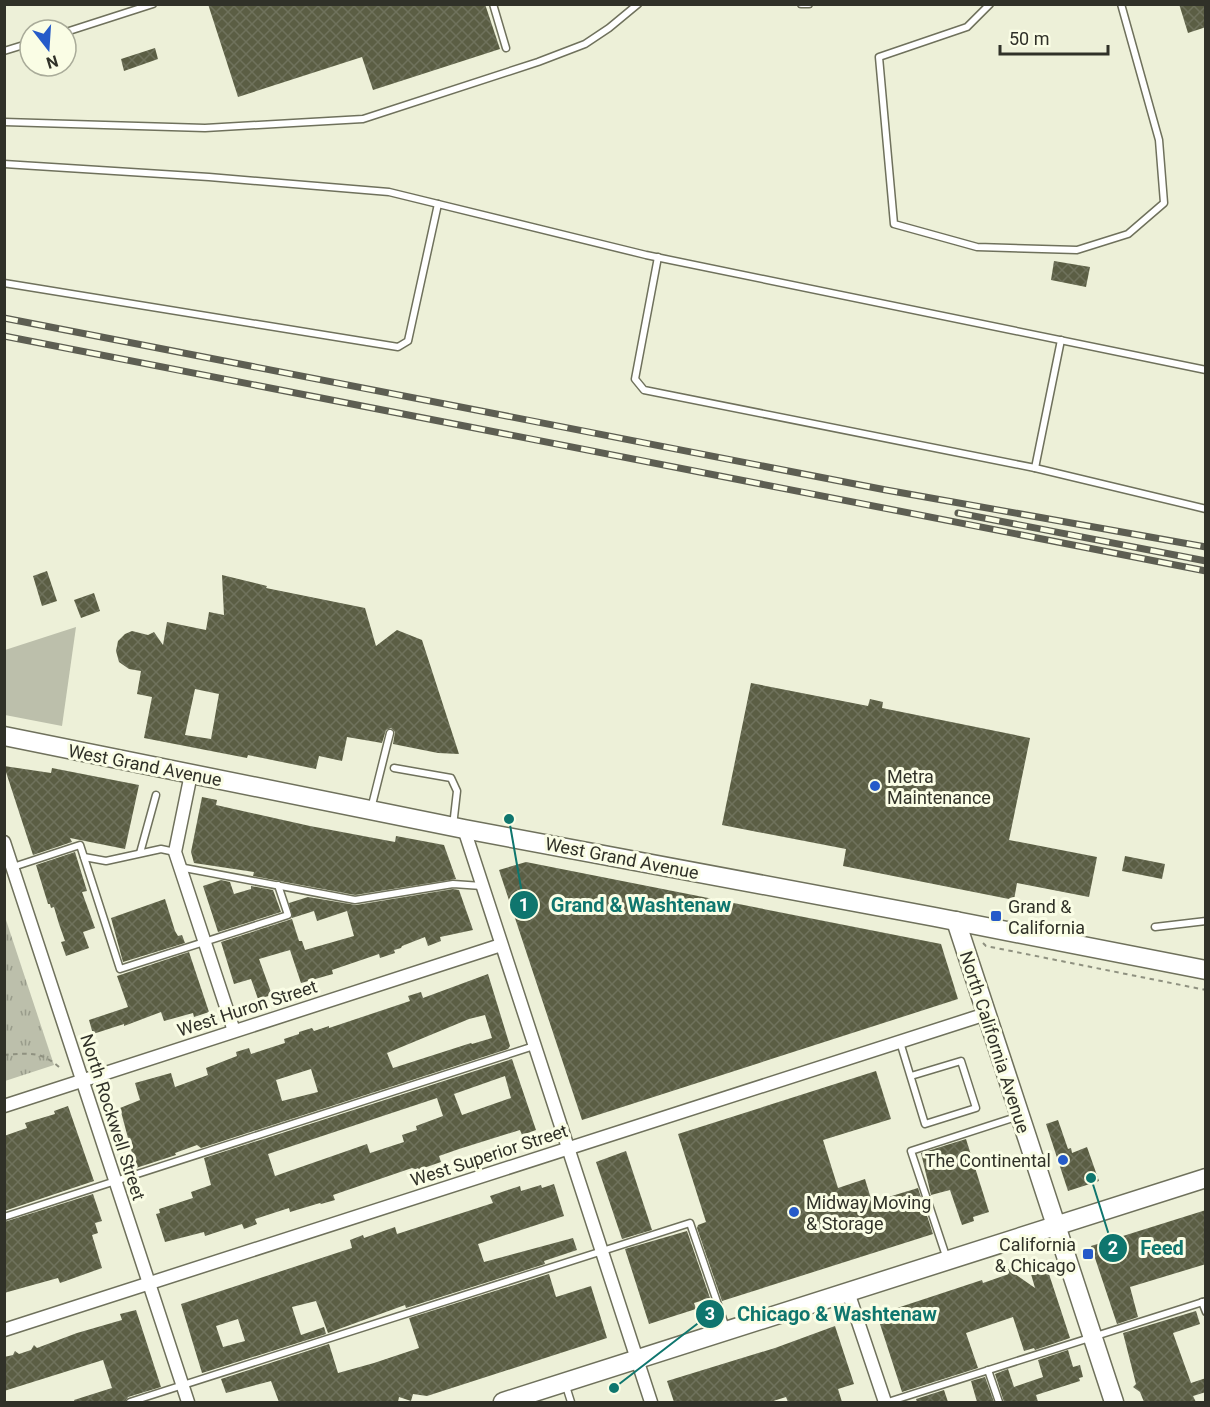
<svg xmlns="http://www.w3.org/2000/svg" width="1210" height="1407" font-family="Roboto,sans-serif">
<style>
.green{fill:#bcbfab}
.park{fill:url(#park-tufts)}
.building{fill:url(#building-cross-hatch);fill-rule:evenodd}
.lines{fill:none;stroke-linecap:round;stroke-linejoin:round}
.lane-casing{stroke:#6f715c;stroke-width:9}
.street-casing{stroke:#6f715c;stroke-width:15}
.secondary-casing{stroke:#6f715c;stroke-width:21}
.path{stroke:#8f9180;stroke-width:2;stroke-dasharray:4.5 4.5;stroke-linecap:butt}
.lane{stroke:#fff;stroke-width:6}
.street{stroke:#fff;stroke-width:12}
.secondary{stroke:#fff;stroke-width:18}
.rail-casing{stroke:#5d5e52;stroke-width:7}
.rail{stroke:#fafde5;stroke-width:4.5;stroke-dasharray:14;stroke-linecap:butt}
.poi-dot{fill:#265bc9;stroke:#fafde5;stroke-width:2}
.labels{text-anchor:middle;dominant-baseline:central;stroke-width:6;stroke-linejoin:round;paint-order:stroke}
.street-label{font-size:18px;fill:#303128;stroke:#fafde5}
.poi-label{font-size:18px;fill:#303128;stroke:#fafde5;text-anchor:start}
.leader{fill:none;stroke:#0f766e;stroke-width:2}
.callout-dot{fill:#0f766e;stroke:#fafde5;stroke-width:2}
.mark-label{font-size:18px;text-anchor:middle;font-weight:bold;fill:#fff}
.callout-label{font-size:20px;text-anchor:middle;font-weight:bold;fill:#0f766e;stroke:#fafde5;stroke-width:6;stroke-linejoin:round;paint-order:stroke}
</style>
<defs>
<pattern id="park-tufts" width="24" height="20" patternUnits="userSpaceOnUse" patternTransform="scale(1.5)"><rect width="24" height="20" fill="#bcbfab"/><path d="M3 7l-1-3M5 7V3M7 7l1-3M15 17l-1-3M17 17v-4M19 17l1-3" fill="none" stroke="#999c8b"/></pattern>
<pattern id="building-cross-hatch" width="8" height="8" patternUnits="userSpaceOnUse" patternTransform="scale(1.5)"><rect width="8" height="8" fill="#5b5e44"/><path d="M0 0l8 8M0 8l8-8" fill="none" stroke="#6f725c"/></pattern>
</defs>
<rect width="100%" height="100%" fill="#edf0d8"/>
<polygon class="green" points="76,627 62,726 5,715 5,650"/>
<polygon class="park" points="5,917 54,1065 5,1081 4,1081"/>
<g class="building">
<polygon points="208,4 485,4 500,49 373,90 362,57 238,97"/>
<polygon points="1179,4 1206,4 1206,27 1188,33"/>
<polygon points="155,48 158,59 124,71 121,59"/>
<polygon points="1054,261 1090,267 1086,287 1051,280"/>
<polygon points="47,571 57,601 42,606 33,576"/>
<path d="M222,575L267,586L266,588L365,608L376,646L397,630L422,640L459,754L438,753L393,744L395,732L391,728L386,730L382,743L347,737L342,761L319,756L316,769L248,755L247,758L144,738L152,697L137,694L141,671L129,669L119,662L116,651L118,641L125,634L132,631L148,635L154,632L163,645L167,622L206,630L209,612L224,615ZM195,689L219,694L211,739L185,735Z"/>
<polygon points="94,593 100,611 81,618 74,600"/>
<polygon points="751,683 868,706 870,699 883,702 882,708 1030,738 1009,840 1097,857 1089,897 1017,883 1014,900 843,866 846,849 722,825"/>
<polygon points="4,766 51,773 52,768 139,785 125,849 70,838 72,842 33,855"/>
<polygon points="202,797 217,800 216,805 310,826 395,842 396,836 444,845 456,879 355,895 253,876 254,872 194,863 191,852"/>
<polygon points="75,852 87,891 82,892 95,928 83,932 89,948 66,956 61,942 65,941 59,924 54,907 51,908 50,904 48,904 36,865"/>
<polygon points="1125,856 1165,864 1162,879 1122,871"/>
<polygon points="526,862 941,944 958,999 582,1120 499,870"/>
<polygon points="221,880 230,882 234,894 251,889 251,886 273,890 281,912 218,932 203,886"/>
<polygon points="453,889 459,890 473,930 440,937 441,941 428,946 425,937 402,946 401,948 394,950 395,953 380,958 379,954 332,970 333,974 301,983 290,950 259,959 272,995 258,999 251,979 234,984 221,942 292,919 299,941 302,941 305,950 354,936 347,911 317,921 314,911 292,918 289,903 308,897 356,905"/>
<polygon points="165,899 175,931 178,936 182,935 185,943 123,962 111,918"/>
<polygon points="189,952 209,1012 194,1017 193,1013 164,1021 161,1012 124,1026 124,1024 93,1034 89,1020 128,1007 117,976"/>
<path d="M488,974L510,1046L508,1049L201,1148L197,1145L175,1153L176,1155L136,1168L120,1108L140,1100L135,1083L171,1073L175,1087L208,1075L206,1068L237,1056L236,1052L249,1048L251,1054L285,1043L284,1039L299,1034V1032L312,1028L314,1031L329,1026V1028L410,1001L408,996L421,992L423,998ZM485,1015L492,1038L472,1044L471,1043L393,1068L387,1053L469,1019ZM311,1069L318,1092L282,1101L276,1080Z"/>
<path d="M512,1059L536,1130L522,1135L520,1130L459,1149L439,1156L441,1162L418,1170L412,1168L333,1195L335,1200L321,1204L320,1203L290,1212L289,1208L255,1219L257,1224L244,1229L242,1224L205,1236L204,1232L165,1242L156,1214L160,1213L159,1209L193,1198L191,1192L211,1185L204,1158ZM505,1076L511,1098L462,1115L454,1094ZM437,1098L443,1116L416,1126L417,1130L402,1135L404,1142L370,1153L367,1144L275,1176L268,1154Z"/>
<polygon points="876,1071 891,1119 823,1140 838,1188 865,1179 872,1202 918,1188 933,1234 722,1301 697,1228 698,1225 706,1222 678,1134"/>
<polygon points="68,1106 94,1181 4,1211 4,1136 27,1128 25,1123 55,1114 54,1111"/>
<polygon points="1058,1120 1068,1149 1071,1148 1072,1153 1087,1147 1099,1181 1068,1191 1046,1124"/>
<polygon points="966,1139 989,1212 973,1217 974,1221 962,1225 950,1190 931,1195 921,1153"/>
<polygon points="626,1151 652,1230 622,1239 596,1162"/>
<path d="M554,1184L564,1216L478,1244L484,1262L573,1238L577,1250L544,1261L545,1264L406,1308L405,1305L328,1333L316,1301L292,1307L301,1335L324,1327L326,1334L202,1373L181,1304L352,1248L350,1240L363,1235L364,1238L395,1227L397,1234L493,1203L490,1196L520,1186L521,1191L541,1185L542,1188ZM238,1319L245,1341L223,1347L216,1326Z"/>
<polygon points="93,1194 102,1221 95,1223 98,1233 92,1235 102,1268 60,1283 58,1278 4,1293 4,1222"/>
<polygon points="1206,1210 1206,1264 1130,1287 1138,1317 1117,1324 1091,1246"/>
<polygon points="687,1231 710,1298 694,1303 696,1309 649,1324 625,1249"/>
<polygon points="1045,1262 1070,1338 1035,1350 1034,1348 1024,1351 1013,1317 966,1333 978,1368 902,1392 879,1321 874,1312 895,1313 894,1309 982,1280 983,1283 1006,1275 1008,1269 1035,1288 1029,1267"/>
<polygon points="549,1274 556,1297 591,1286 607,1338 427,1396 413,1394 411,1401 399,1397 398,1402 279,1402 271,1381 226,1393 221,1379 329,1344 338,1373 374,1363 419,1348 409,1318"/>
<polygon points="136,1310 161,1387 128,1397 125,1402 75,1402 74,1400 112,1388 103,1360 4,1391 4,1357 13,1355 15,1351 19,1354 31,1350 34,1345 37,1348 77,1333 122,1320 120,1314"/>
<polygon points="1196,1311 1200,1324 1173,1333 1191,1383 1206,1378 1206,1392 1193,1396 1196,1402 1144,1402 1140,1392 1133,1387 1136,1384 1123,1333"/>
<polygon points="835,1326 854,1384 838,1389 842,1402 788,1402 786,1397 770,1402 674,1402 667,1381 775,1348"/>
<polygon points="1068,1350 1073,1367 1080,1365 1083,1377 1079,1378 1080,1381 1036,1395 1038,1402 1004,1402 995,1374 1008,1369 1014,1387 1043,1377 1038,1360"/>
<polygon points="985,1377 994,1402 977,1402 971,1381"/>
<polygon points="944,1390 948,1402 917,1402 916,1399"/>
</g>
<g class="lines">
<g class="lane-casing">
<g id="lane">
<polyline points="493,4 506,48"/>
<polyline points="801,4 809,4"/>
<polyline points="990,4 967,27 879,57 894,224 977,247 1077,250 1128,234 1164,203 1159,140 1121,4"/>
<polyline points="66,32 153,4"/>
<polyline points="4,51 30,43"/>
<polyline points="4,122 205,128 363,119 538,62 585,44 609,28 638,4"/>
<polyline points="4,164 209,177 389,192 646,255 1206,370"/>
<polyline points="658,257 635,379 644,390 1035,468 1206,509"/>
<polyline points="4,283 398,347 408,341 438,204"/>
<polyline points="1035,468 1061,340"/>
<polyline points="394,768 451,778 457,791 453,826"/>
<polyline points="371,809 390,733"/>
<polyline points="140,853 156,795"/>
<polyline points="84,857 106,861 161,849 175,852"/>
<polyline points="13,867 80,845 120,969 288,915 278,885"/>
<polyline points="179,867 355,900 453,884 482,886"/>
<polyline points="1155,927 1206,921"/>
<polyline points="900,1042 925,1124 976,1108 961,1061 911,1076"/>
<polyline points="4,1217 534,1046"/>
<polyline points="947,1259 911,1151 1019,1116"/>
<polyline points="1202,1302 1206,1312"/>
<polyline points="988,1370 999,1402"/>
<polyline points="565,1383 571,1402"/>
<polyline points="130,1402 690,1223 726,1328"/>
<polyline points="888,1402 1206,1301"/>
</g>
</g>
<g class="street-casing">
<g id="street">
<polyline points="191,774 175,852 234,1031"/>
<polyline points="464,829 651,1402"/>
<polyline points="4,842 188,1402"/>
<polyline points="4,1106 501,945"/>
<polyline points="848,1292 885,1402"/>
<polyline points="4,1330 986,1014"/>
</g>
</g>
<g class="secondary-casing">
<g id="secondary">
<polyline points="4,736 464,829 935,917 1206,970"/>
<polyline points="956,921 1114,1402"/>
<polyline points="503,1402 1206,1178"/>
</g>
</g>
<g class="path">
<polyline points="983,943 986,946 1206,990"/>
<path d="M4,1055C28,1053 41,1051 59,1067"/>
</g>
<use href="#lane" class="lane"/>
<use href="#street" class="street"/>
<use href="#secondary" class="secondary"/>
<g class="rail-casing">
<g id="rail">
<polyline points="4,318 886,490 1206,547"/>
<polyline points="4,336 1206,571"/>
<polyline points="958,513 1206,561"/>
</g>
</g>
<use href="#rail" class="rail"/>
</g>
<g class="poi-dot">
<circle cx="875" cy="786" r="6"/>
<rect x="990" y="910" width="12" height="12" rx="3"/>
<circle cx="1063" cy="1160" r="6"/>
<circle cx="794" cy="1212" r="6"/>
<rect x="1082" y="1248" width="12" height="12" rx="3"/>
</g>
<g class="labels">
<g class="street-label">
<text transform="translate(145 765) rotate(11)">West Grand Avenue</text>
<text transform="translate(622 858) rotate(11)">West Grand Avenue</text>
<text transform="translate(247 1008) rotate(-18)">West Huron Street</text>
<text transform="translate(995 1042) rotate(72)">North California Avenue</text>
<text transform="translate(113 1117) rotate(72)">North Rockwell Street</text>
<text transform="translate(489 1155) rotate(-18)">West Superior Street</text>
</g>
<g class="poi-label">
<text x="887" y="776">Metra<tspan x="887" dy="21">Maintenance</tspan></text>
<text x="1008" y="906">Grand &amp;<tspan x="1008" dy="21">California</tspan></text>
<text x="1051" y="1160" text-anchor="end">The Continental</text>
<text x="806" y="1202">Midway Moving<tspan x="806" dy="21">&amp; Storage</tspan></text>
<text x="1076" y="1244" text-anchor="end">California<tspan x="1076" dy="21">&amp; Chicago</tspan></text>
</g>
</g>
<path class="leader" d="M509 819L524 905M1091 1178L1113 1248M614 1388L710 1314"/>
<g class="callout-dot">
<circle cx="509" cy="819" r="6"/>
<circle cx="1091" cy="1178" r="6"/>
<circle cx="614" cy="1388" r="6"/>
<circle cx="524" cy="905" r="15"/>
<circle cx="1113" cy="1248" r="15"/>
<circle cx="710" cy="1314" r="15"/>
</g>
<g class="mark-label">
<text x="524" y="911">1</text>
<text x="1113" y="1254">2</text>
<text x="710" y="1320">3</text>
</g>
<g class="callout-label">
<text x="641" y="912">Grand &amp; Washtenaw</text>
<text x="1162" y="1255">Feed</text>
<text x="837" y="1321">Chicago &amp; Washtenaw</text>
</g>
<rect width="1210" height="1407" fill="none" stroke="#303128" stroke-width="12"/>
<g transform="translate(48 48) rotate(163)"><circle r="28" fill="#fafde5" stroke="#a9ab99" stroke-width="1.5"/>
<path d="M0-4.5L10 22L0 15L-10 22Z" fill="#265bc9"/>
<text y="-9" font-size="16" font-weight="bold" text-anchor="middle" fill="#303128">N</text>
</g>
<path d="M1000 45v9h108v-9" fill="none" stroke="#303128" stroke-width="3"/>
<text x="1009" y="45" font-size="18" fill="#303128" stroke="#fafde5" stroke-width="4.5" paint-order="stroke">50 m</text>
</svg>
